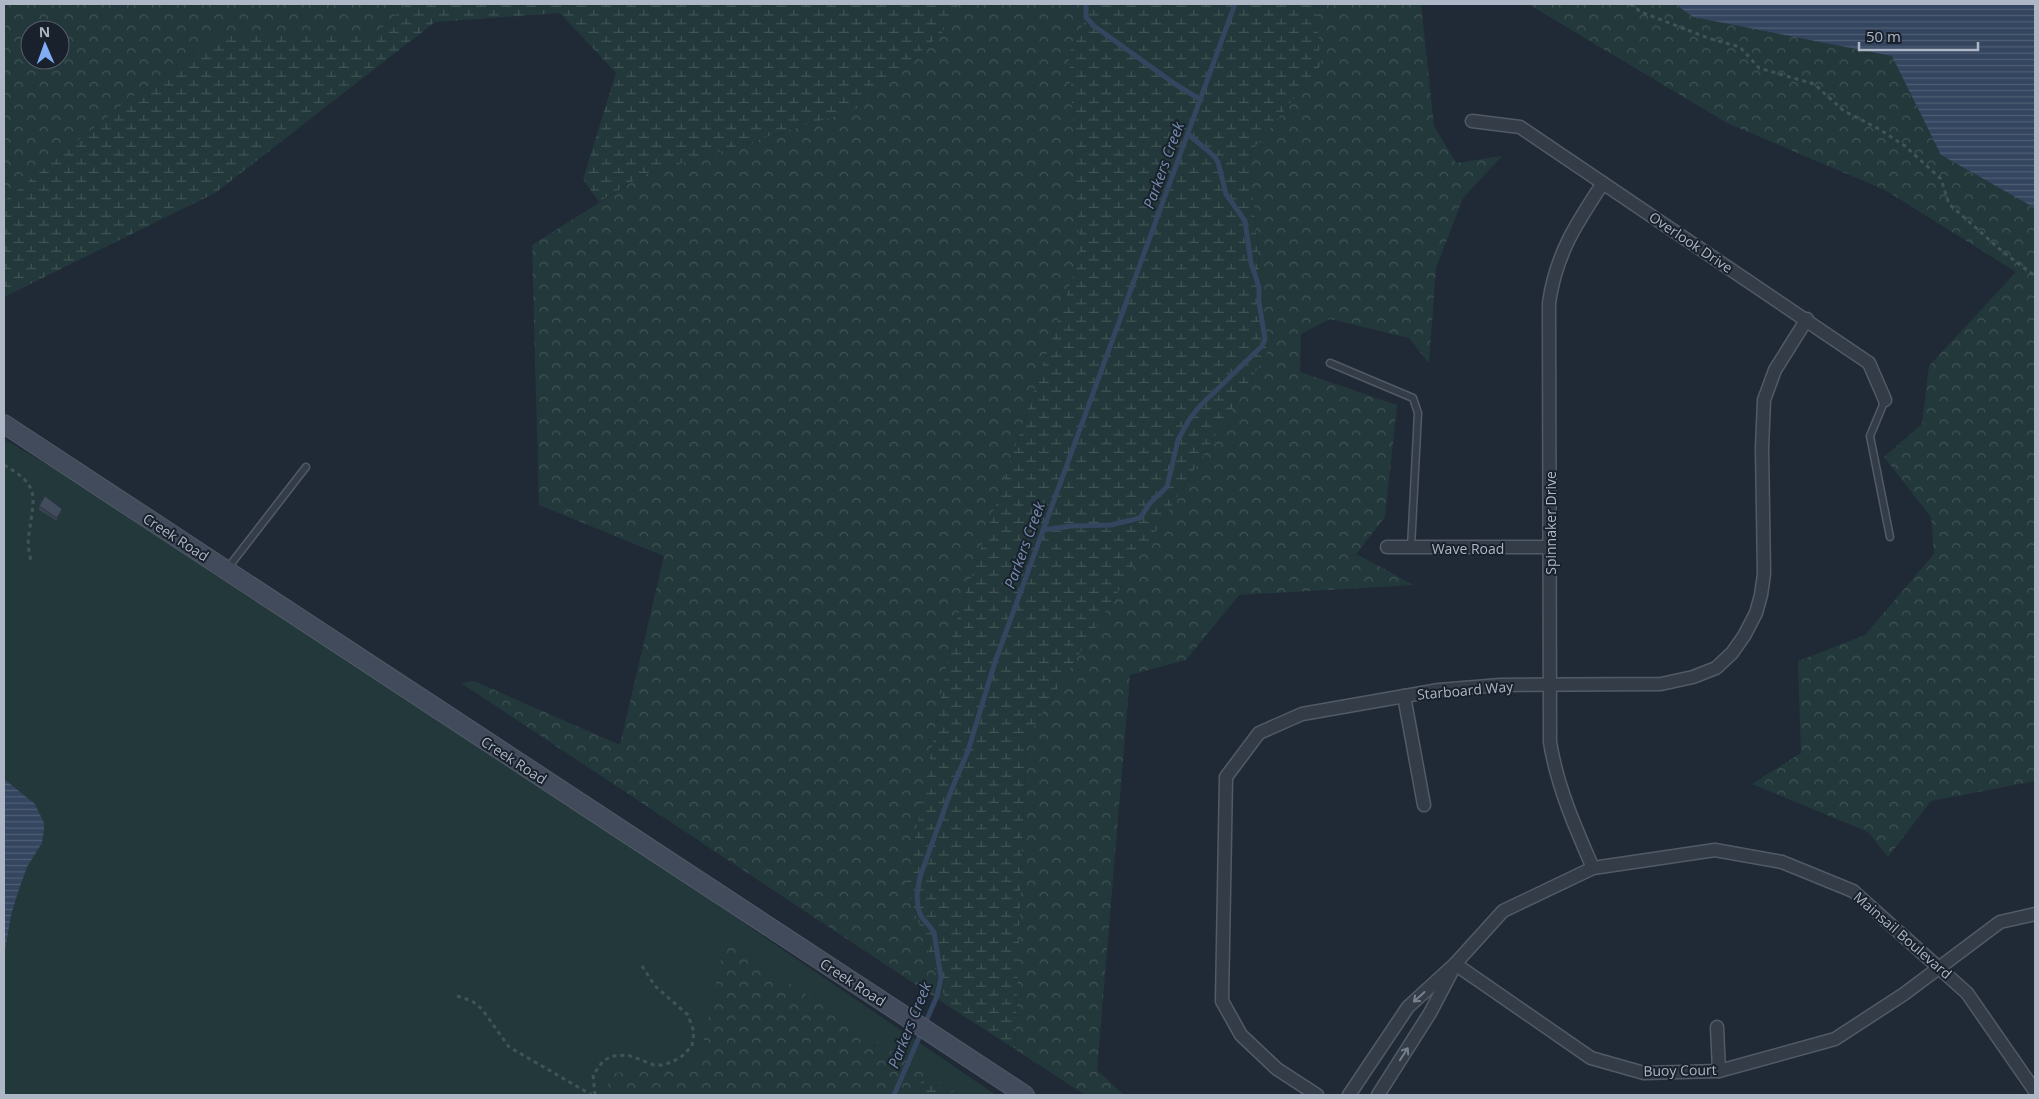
<svg xmlns="http://www.w3.org/2000/svg" width="2039" height="1099" font-family="'Open Sans',sans-serif">
<style>
.grass{fill:#23383a}
.forest{fill:url(#forest-crowns);fill-rule:evenodd}
.wetland{fill:url(#wetland-marsh)}
.water{fill:url(#water-rules)}
.lines{fill:none;stroke-linecap:round;stroke-linejoin:round}
.stream{stroke:#34455f;stroke-width:5}
.lane-casing{stroke:#515a66;stroke-width:9}
.street-casing{stroke:#515a66;stroke-width:15}
.secondary-casing{stroke:#515a66;stroke-width:20}
.path{stroke:#405356;stroke-width:3;stroke-dasharray:4 4;stroke-linecap:butt}
.lane{stroke:#343c48;stroke-width:6}
.street{stroke:#343c48;stroke-width:12}
.secondary{stroke:#424b5b;stroke-width:18}
.wall{fill:#384250}
.shaded-wall{fill:#2e3641}
.building{fill:#414d5d;stroke:#2e3641}
.oneway{stroke:#77808d}
.labels{text-anchor:middle;dominant-baseline:central;stroke-width:4;stroke-linejoin:round;paint-order:stroke}
.street-label{font-size:14px;fill:#aeb7c5;stroke:#19212c}
.water-label{font-size:15px;font-style:italic;fill:#768dad;stroke:#19212c}
</style>
<defs>
<pattern id="forest-crowns" width="20" height="18" patternUnits="userSpaceOnUse" patternTransform="scale(1.25)"><rect width="20" height="18" fill="#23383a"/><path d="M2 6a3 3 0 1 1 6 0M12 15a3 3 0 1 1 6 0" fill="none" stroke="#405355"/></pattern>
<pattern id="wetland-marsh" width="20" height="14" patternUnits="userSpaceOnUse" patternTransform="scale(1.25)"><rect width="20" height="14" fill="#23383a"/><path d="M1 5h8M5 5V1M11 12h8M15 12V8" fill="none" stroke="#405355"/></pattern>
<pattern id="water-rules" width="6" height="5" patternUnits="userSpaceOnUse" patternTransform="scale(1.25)"><rect width="6" height="5" fill="#34455f"/><path d="M0 2.5h6" fill="none" stroke="#4f5e74"/></pattern>
</defs>
<rect width="100%" height="100%" fill="#202a37"/>
<polygon class="grass" points="4,439 226,570 996,1095 4,1095"/>
<g class="forest">
<path d="M4,4H407L374,36H218L127,101L4,201ZM30,30H60V60H30Z"/>
<polygon points="959,4 1093,4 1069,53 1080,255 954,628 906,887 948,1006 461,683 474,681 620,745 664,556 539,505 532,245 643,175 855,110 941,34"/>
<polygon points="1315,4 1421,4 1434,126 1456,163 1502,156 1463,198 1436,268 1429,363 1409,338 1330,319 1301,334 1300,372 1397,405 1385,517 1356,554 1414,585 1239,595 1186,660 1130,675 1097,1070 1124,1095 1085,1095 1015,1049 1026,739 1267,353 1249,154 1321,65"/>
<polygon points="1528,4 1675,4 1693,17 1893,56 1941,155 2035,208 2035,781 1931,801 1888,857 1868,832 1752,784 1801,753 1798,661 1865,635 1934,554 1931,517 1884,457 1922,424 1929,366 2016,272 1885,190 1727,123"/>
<polygon points="725,941 925,1073 916,1095 609,1095 607,1074 699,1063"/>
</g>
<g class="wetland">
<polygon points="407,4 959,4 941,34 855,110 643,175 599,202 583,179 616,73 560,13 435,22 215,193 4,297 4,201 127,101 218,36 374,36"/>
<polygon points="1093,4 1315,4 1321,65 1249,154 1267,353 1026,739 1015,1049 948,1006 906,887 954,628 1080,255 1069,53"/>
<polygon points="925,1073 959,1095 916,1095"/>
</g>
<g class="water">
<polygon points="1675,4 2035,4 2035,208 1941,155 1892,56 1693,17"/>
<polygon points="4,779 35,804 44,823 44,830 42,843 27,867 18,892 11,915 4,956"/>
</g>
<g class="lines">
<g class="stream">
<polyline points="1086,4 1086,17 1094,26 1175,84 1201,100"/>
<polyline points="1043,530 1071,526 1111,525 1140,518 1150,503 1167,487 1178,440 1189,420 1199,407 1262,346 1265,339 1259,302 1259,287 1251,263 1245,221 1226,194 1218,162 1214,156 1188,134"/>
<polyline points="894,1095 937,996 941,978 934,932 921,916 918,908 917,895 920,877 951,791 968,751 995,662 1235,4"/>
</g>
<g class="lane-casing">
<g id="lane">
<polyline points="1330,363 1413,398 1418,413 1411,548"/>
<polyline points="1885,400 1870,436 1890,537"/>
<polyline points="227,569 306,467"/>
</g>
</g>
<g class="street-casing">
<g id="street">
<polyline points="1472,121 1520,127 1869,363 1885,400"/>
<polyline points="1387,547 1550,547"/>
<polyline points="1404,696 1424,805"/>
<path d="M1593,868C1575,827 1557,786 1550,742L1549,303C1556,254 1576,224 1603,183"/>
<polyline points="1455,964 1591,1058 1644,1073 1719,1071 1835,1039 1904,994 2000,922 2035,914"/>
<polyline points="1717,1027 1719,1071"/>
<polyline points="1317,1095 1277,1069 1241,1035 1222,1001 1226,777 1259,733 1302,714 1439,690 1500,685 1661,684 1693,677 1716,668 1732,653 1744,636 1756,613 1761,595 1764,574 1762,448 1764,400 1775,370 1807,319"/>
<polyline points="1349,1095 1408,1007 1455,964 1503,911 1593,868 1715,850 1782,862 1853,891 1967,993 2035,1091"/>
<polyline points="1378,1095 1430,1013 1451,973"/>
</g>
</g>
<g class="secondary-casing">
<polyline id="secondary" points="4,424 1025,1095"/>
</g>
<g class="path">
<polyline points="1630,4 1641,12 1708,38 1740,47 1759,68 1814,84 1844,111 1879,129 1905,146 1941,179 1949,204 2003,252 2035,276"/>
<path d="M4,465C41,486 34,496 29,534C27,543 29,552 31,561"/>
<polyline points="457,996 472,1001 482,1009 509,1047 592,1095"/>
<polyline points="595,1095 593,1075 603,1061 612,1056 628,1055 654,1065 664,1065 680,1058 692,1046 694,1032 688,1015 655,986 640,963"/>
</g>
<use href="#lane" class="lane"/>
<use href="#street" class="street"/>
<use href="#secondary" class="secondary"/>
</g>
<polygon class="wall" points="39,506 62,512 57,521 39,510"/>
<polygon class="shaded-wall" points="62,509 62,512 57,521 57,518"/>
<polygon class="building" points="45,496 62,509 57,518 39,506"/>
<defs><path id="oneway-shaft" d="M-6 0H5M1.5-3L5.5 0L1.5 3" fill="none" stroke-width="1.6" stroke-linecap="round" stroke-linejoin="round" transform="scale(1.25)"/></defs>
<g class="oneway">
<use href="#oneway-shaft" transform="translate(1419 997) rotate(138)"/>
<use href="#oneway-shaft" transform="translate(1404 1054) rotate(-57)"/>
</g>
<g class="labels">
<g class="street-label">
<text transform="translate(1691 242) rotate(34)">Overlook Drive</text>
<text transform="translate(1550 523) rotate(-90)">Spinnaker Drive</text>
<text transform="translate(176 537) rotate(33)">Creek Road</text>
<text x="1468" y="548">Wave Road</text>
<text transform="translate(1465 690) rotate(-5)">Starboard Way</text>
<text transform="translate(514 760) rotate(33)">Creek Road</text>
<text transform="translate(1903 935) rotate(41)">Mainsail Boulevard</text>
<text transform="translate(853 982) rotate(33)">Creek Road</text>
<text transform="translate(1680 1070) rotate(-1)">Buoy Court</text>
</g>
<g class="water-label">
<text transform="translate(1163 165) rotate(-70)">Parkers Creek</text>
<text transform="translate(1024 545) rotate(-70)">Parkers Creek</text>
<text transform="translate(909 1025) rotate(-68)">Parkers Creek</text>
</g>
</g>
<rect width="2039" height="1099" fill="none" stroke="#aeb7c5" stroke-width="10"/>
<g transform="translate(45 45) rotate(358)"><circle r="24" fill="#19212c" stroke="#555d69"/>
<path d="M0-4L9 19L0 12L-9 19Z" fill="#81adf7"/>
<text y="-8" font-size="14" font-weight="bold" text-anchor="middle" fill="#aeb7c5">N</text>
</g>
<path d="M1859 42v8h119v-8" fill="none" stroke="#aeb7c5" stroke-width="2.5"/>
<text x="1866" y="42" font-size="15" fill="#aeb7c5" stroke="#19212c" stroke-width="4" paint-order="stroke">50 m</text>
</svg>
